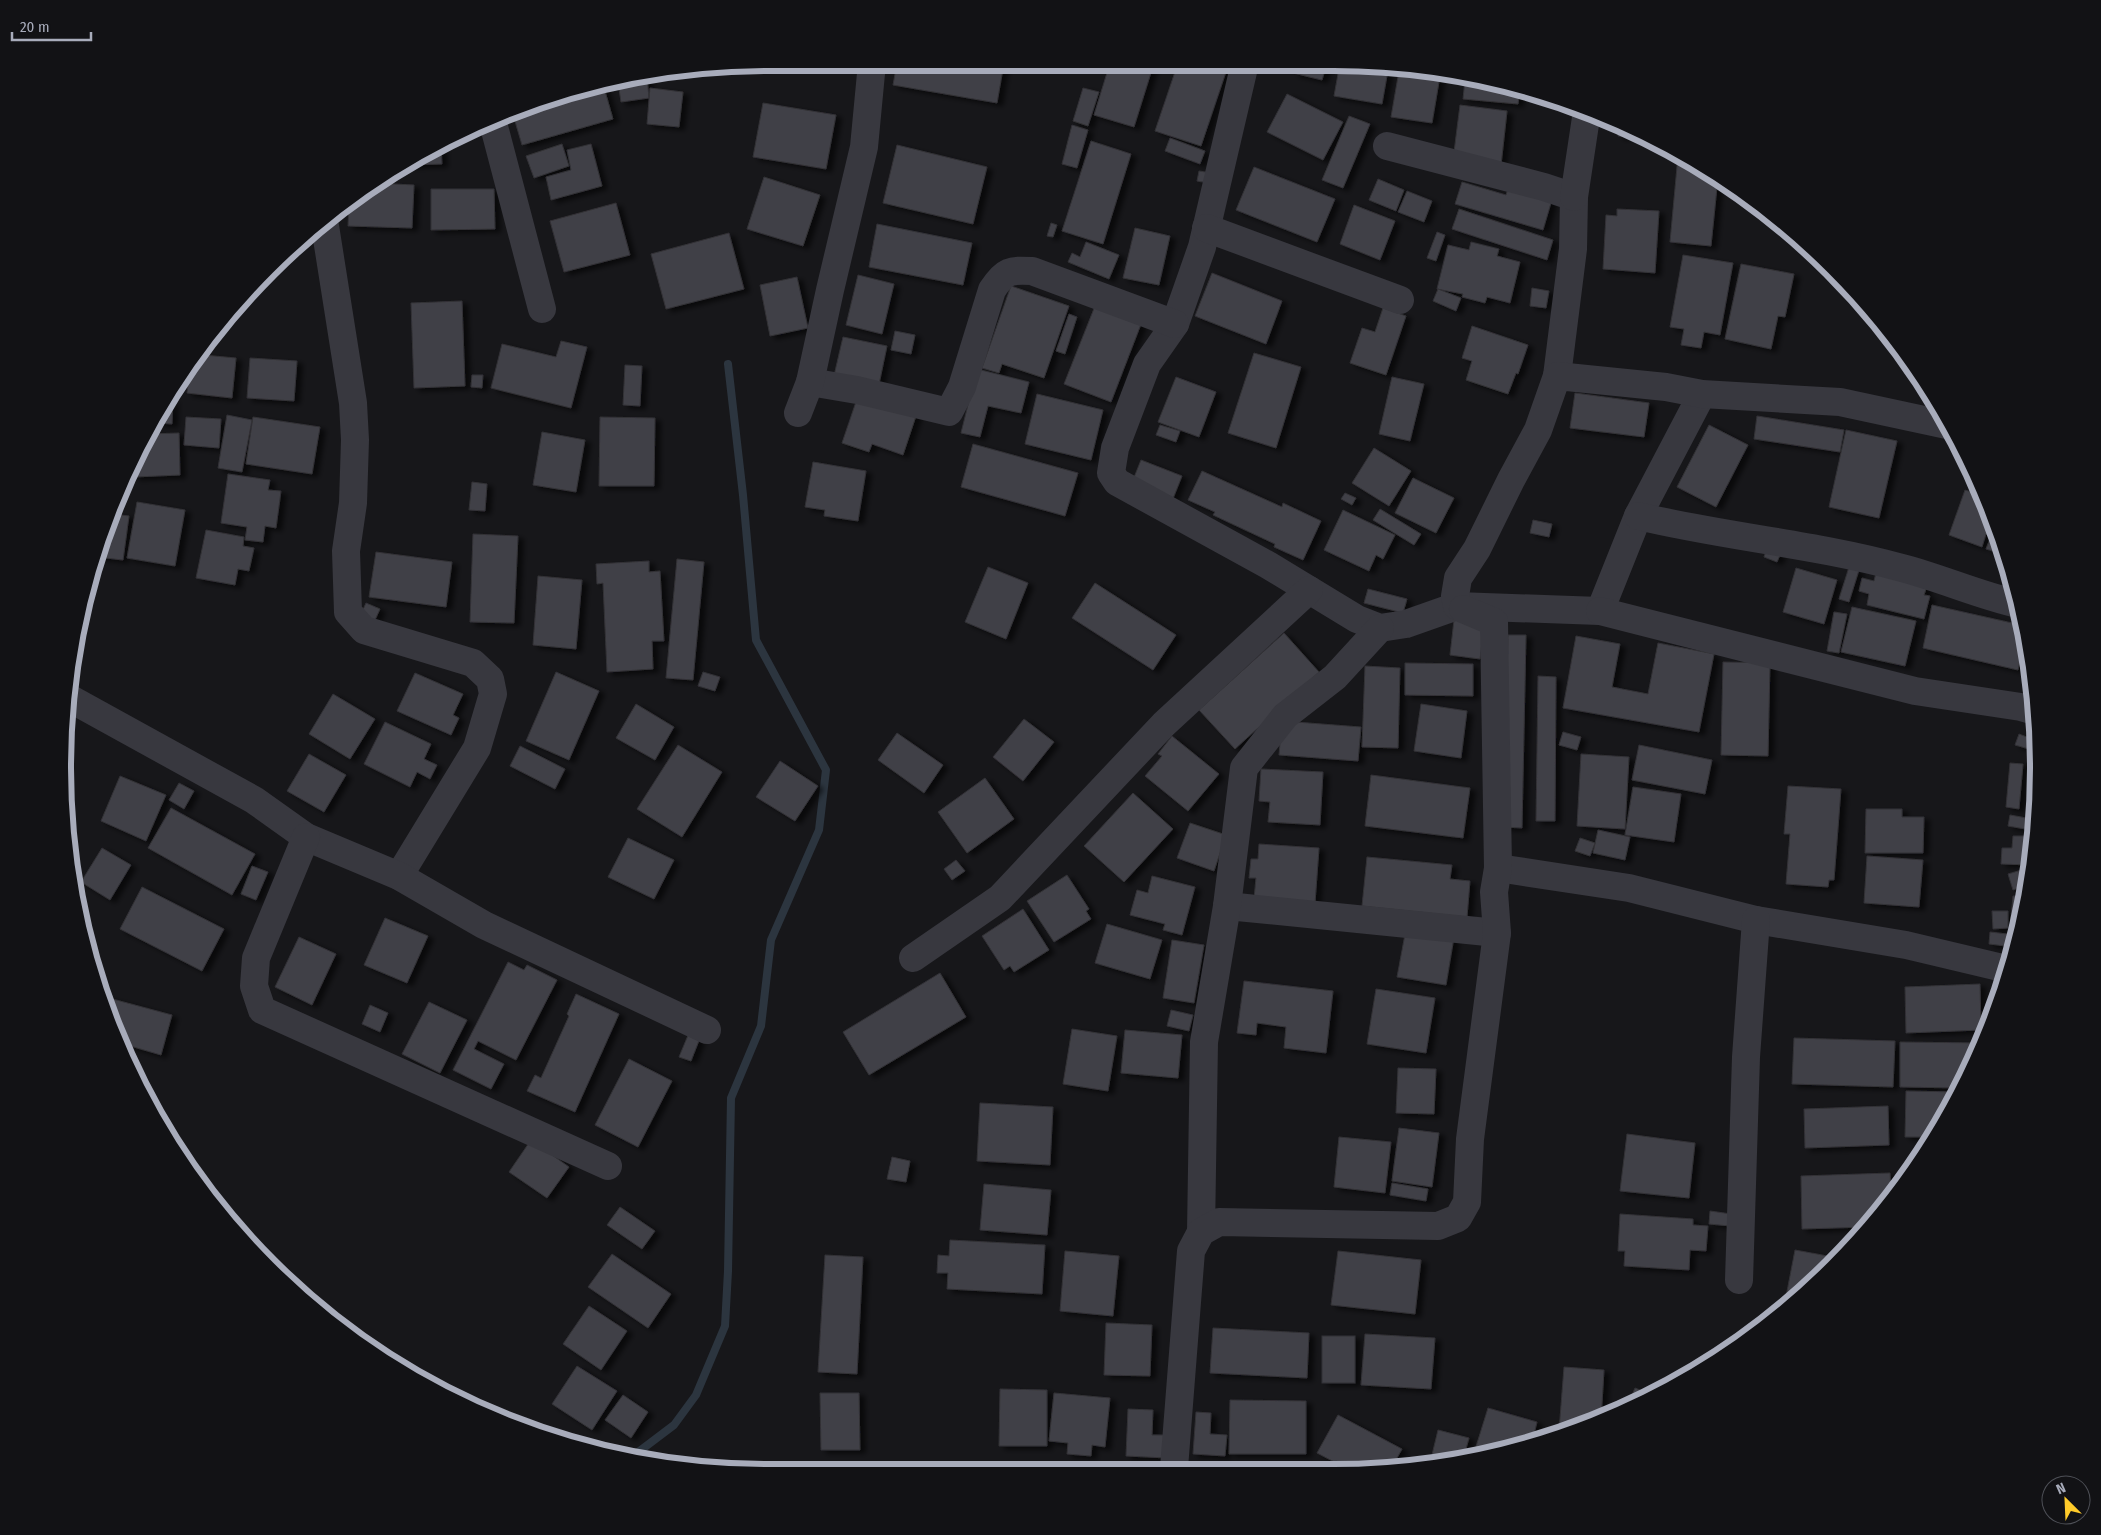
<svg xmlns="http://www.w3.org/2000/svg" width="2101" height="1535" font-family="'Fira Sans Condensed',sans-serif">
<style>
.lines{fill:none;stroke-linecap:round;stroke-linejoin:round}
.stream{stroke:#2c353f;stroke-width:8}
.building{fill:#414147;stroke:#323136;filter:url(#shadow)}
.minor{stroke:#38383f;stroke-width:28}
.rim{fill:none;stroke:#a8acbb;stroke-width:6}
</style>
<defs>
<filter id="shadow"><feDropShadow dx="5.5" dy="3" stdDeviation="2.5" flood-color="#0009"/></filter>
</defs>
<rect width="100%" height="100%" fill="#17171a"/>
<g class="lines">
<polyline class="stream" points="633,1456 674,1425 696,1395 725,1326 728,1271 731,1098 761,1026 771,940 819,830 826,770 756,640 743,495 728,364"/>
</g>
<g class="building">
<polygon points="897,63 1004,63 997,103 893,85"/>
<polygon points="1110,63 1154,63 1134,127 1094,115"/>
<polygon points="1178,63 1229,63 1201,146 1155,131"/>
<polygon points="1279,63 1327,63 1322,80 1293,73 1295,67"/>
<polygon points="1340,63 1388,70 1382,104 1334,96"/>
<polygon points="1399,71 1440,76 1432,123 1391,117"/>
<polygon points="647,78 649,98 621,102 618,82"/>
<polygon points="1465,80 1520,88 1518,104 1463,99"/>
<polygon points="603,84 613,119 522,145 512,111 585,87"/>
<polygon points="650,88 683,92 679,127 647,124"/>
<polygon points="1083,88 1099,92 1088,126 1073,121"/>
<polygon points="1287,94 1343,122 1323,160 1267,132"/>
<polygon points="763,103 836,115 826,169 753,157"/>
<polygon points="1460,105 1507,111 1501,165 1453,160"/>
<polygon points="1349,116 1370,124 1343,188 1322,180"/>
<polygon points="1619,124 1642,137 1618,136"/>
<polygon points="1072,125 1088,130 1077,168 1062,164"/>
<polygon points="1170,138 1205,151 1200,164 1165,151"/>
<polygon points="1091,141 1131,154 1103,244 1062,231"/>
<polygon points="562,144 569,166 534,178 526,156"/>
<polygon points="591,144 602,186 551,200 546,177 571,170 567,150"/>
<polygon points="897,145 987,167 973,224 883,203"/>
<polygon points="441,146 442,164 407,165"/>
<polygon points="1678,156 1718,177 1711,246 1670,242"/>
<polygon points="1254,167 1335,199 1317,242 1236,210"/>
<polygon points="1199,171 1211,173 1209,183 1197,181"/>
<polygon points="764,177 820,195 803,246 747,229"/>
<polygon points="1378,179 1404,190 1396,211 1369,200"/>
<polygon points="1462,182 1506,195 1510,183 1553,196 1543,230 1455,204"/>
<polygon points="374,183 414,185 412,228 348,226 349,205"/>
<polygon points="431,189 494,189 495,229 431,230"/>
<polygon points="1407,191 1432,201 1424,222 1398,212"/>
<polygon points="616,203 630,255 564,272 550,221"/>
<polygon points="1354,205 1395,221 1380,260 1340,244"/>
<polygon points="1459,209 1553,240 1547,260 1452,229"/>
<polygon points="1617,209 1659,211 1655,273 1603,269 1606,215 1617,216"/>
<polygon points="1051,223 1057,225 1053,237 1047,236"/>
<polygon points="877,224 972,243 963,285 869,267"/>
<polygon points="1135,228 1170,236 1159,285 1123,278"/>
<polygon points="1437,232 1445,235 1436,261 1427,258"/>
<polygon points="729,233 744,289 666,309 651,254"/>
<polygon points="1086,242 1119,255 1109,279 1068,262 1072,253 1080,257"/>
<polygon points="1471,242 1499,249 1497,256 1520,262 1510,303 1487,297 1485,303 1462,297 1463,294 1437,289 1448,245 1469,250"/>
<polygon points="1683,255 1733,263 1720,335 1704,332 1701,348 1681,345 1684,329 1670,327"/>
<polygon points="1741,264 1794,274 1785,317 1778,316 1771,349 1725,339"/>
<polygon points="1212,273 1282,301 1266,344 1195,316"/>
<polygon points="858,275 894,284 882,334 846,325"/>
<polygon points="797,277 808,328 770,336 760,285"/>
<polygon points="1011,286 1069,306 1044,378 1002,364 999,373 982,368"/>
<polygon points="1532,288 1549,291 1546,308 1530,306"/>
<polygon points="1438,289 1461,298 1456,311 1433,301"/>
<polygon points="462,301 465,386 414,388 411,303"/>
<polygon points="1097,301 1143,319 1111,402 1064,384"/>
<polygon points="1383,308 1406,316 1386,375 1350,363 1362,328 1375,332"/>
<polygon points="1069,314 1077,317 1065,354 1056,351"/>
<polygon points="1472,326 1528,345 1518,374 1516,373 1508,394 1466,380 1472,361 1462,358"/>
<polygon points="895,331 915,335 911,354 891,350"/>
<polygon points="843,337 887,346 878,389 833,380"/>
<polygon points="561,341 587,347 571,408 491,388 502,344 556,357"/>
<polygon points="1254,353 1301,367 1276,448 1228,433"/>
<polygon points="203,355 236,358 232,398 187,393 189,376"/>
<polygon points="250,358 297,361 294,401 247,398"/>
<polygon points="625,365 642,366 640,406 623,405"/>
<polygon points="977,369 1029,382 1021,413 988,406 980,437 961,433"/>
<polygon points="472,375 483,375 482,388 471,387"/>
<polygon points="1176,377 1216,392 1199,437 1158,422"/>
<polygon points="1392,377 1424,384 1410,441 1379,434"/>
<polygon points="859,393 917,413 903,455 872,444 869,452 842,443"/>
<polygon points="1575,393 1649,403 1644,437 1570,428"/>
<polygon points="1037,394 1103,410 1091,460 1025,444"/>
<polygon points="173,399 172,424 157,423"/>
<polygon points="227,415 252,420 242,472 218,468"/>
<polygon points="1757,416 1844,430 1840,452 1754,439"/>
<polygon points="186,417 221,419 219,448 184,445"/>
<polygon points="253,417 320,427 312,474 246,464"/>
<polygon points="600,417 655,418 654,486 599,486"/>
<polygon points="1160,425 1180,431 1176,442 1156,435"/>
<polygon points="1709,425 1748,445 1716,507 1677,487"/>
<polygon points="1846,430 1897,441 1879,518 1829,507"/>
<polygon points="542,432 585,440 576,492 533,485"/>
<polygon points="179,433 180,475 134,477 133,460 149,434"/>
<polygon points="973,444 1078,473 1065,516 961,487"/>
<polygon points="1374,448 1411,471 1389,506 1352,483"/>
<polygon points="1141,460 1182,476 1172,501 1131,485"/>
<polygon points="813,462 866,471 858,521 824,516 825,510 805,507"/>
<polygon points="1202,471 1282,507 1283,503 1321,521 1303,560 1274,547 1275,544 1213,515 1215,512 1188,500"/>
<polygon points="1972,471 1978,488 1967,484"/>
<polygon points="228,474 270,480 268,490 281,491 276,528 265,526 263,542 245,540 247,527 221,523"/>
<polygon points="1413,478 1454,498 1436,533 1395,513"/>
<polygon points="472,482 487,484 485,511 469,510"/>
<polygon points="1965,490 1981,495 2003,554 1986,549 1991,536 1986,534 1982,547 1949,535"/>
<polygon points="1345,493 1356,498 1352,505 1341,499"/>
<polygon points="137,502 185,510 175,566 127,558"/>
<polygon points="1380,509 1421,534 1414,545 1373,520"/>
<polygon points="1343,510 1395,535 1383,559 1376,555 1369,571 1324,550"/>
<polygon points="113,514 129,516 123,560 97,557"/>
<polygon points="1533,520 1552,524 1549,537 1530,533"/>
<polygon points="206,530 244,537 243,546 254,548 249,571 238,569 235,585 196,578"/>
<polygon points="473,534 518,536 514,623 470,622"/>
<polygon points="1767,548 1781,553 1777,562 1764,557"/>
<polygon points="376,552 452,562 446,607 369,597"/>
<polygon points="677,559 704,562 693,680 666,678"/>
<polygon points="649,561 649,572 660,571 664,641 652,641 653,669 607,672 603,583 597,584 596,564"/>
<polygon points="988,567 1028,583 1006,639 965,622"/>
<polygon points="1849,567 1859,570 1849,602 1839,599"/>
<polygon points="1796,568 1837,580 1824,624 1783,612"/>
<polygon points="1876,573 1927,586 1924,595 1930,596 1924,619 1867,605 1869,594 1859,591 1862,578 1874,581"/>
<polygon points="538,576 582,580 576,649 533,645"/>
<polygon points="1095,583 1176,635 1153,670 1072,618"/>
<polygon points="1368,589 1407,599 1403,613 1364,603"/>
<polygon points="366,603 380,609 375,620 361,614"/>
<polygon points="1932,605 2021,625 2024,642 2018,670 1923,648"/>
<polygon points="1852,607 1916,621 1905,666 1841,652"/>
<polygon points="1834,612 1847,614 1839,653 1827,651"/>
<polygon points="1454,620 1484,624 1480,659 1450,655"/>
<polygon points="1284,633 1319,672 1235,749 1199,710"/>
<polygon points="1508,635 1526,635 1522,828 1504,827"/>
<polygon points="1576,636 1620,644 1612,687 1648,694 1658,643 1714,654 1699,732 1563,708"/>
<polygon points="1723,662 1770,663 1768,756 1721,755"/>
<polygon points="1405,663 1473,664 1473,696 1405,695"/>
<polygon points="1365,666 1400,668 1398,748 1362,747"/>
<polygon points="556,672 599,691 569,760 526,741"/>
<polygon points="703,672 720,677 715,691 698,686"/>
<polygon points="415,673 463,694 453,715 459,718 451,735 397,711"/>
<polygon points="1538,676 1556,677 1555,821 1536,821"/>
<polygon points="333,694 375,719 350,759 309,734"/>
<polygon points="636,704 674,727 655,760 616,738"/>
<polygon points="1421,704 1467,711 1461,758 1414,751"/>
<polygon points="1024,719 1054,742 1023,781 993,757"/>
<polygon points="1282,721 1361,727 1358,761 1279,755"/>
<polygon points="385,722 431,744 424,759 437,765 430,779 417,772 410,787 364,764"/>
<polygon points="1563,732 1581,737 1577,750 1559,745"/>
<polygon points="897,733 943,765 924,793 878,760"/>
<polygon points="2019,734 2032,739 2029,749 2015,745"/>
<polygon points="1172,736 1219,774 1188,811 1145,776 1162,756 1158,754"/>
<polygon points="678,745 722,772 682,837 637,809"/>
<polygon points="1639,745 1712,760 1705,794 1632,780"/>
<polygon points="520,746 565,769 555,789 510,766"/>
<polygon points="309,754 346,775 324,812 287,791"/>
<polygon points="1581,754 1629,757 1625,829 1577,826"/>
<polygon points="780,761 818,786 795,821 756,797"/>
<polygon points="2010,763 2023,764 2019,809 2006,807"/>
<polygon points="1261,769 1323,772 1320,825 1268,822 1270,802 1259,801"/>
<polygon points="1371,775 1470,788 1463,838 1365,826"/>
<polygon points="120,776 166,795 146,841 101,821"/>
<polygon points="985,778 1014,819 967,853 938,812"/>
<polygon points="179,783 194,791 184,809 169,800"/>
<polygon points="1788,786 1841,789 1834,880 1829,880 1828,887 1786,884 1790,834 1784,834"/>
<polygon points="1633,787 1681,794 1674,842 1625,835"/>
<polygon points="1133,793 1173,829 1124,882 1084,846"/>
<polygon points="171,808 255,854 232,895 148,848"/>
<polygon points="1866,809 1902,809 1902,817 1924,817 1923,853 1865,853"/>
<polygon points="2010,815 2032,819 2031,830 2008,826"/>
<polygon points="1190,823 1226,835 1214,871 1177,858"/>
<polygon points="1598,830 1630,837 1625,860 1593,853"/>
<polygon points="2013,836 2032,836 2031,865 2001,864 2002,848 2012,848"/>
<polygon points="628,838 674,860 654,899 608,877"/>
<polygon points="1580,838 1595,843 1590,856 1575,851"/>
<polygon points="1259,844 1319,848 1315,903 1254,899 1256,878 1249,878 1251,859 1258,859"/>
<polygon points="102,848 131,865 110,900 81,882"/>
<polygon points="1867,856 1923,860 1919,907 1864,903"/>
<polygon points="1367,857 1452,865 1450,879 1470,881 1467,917 1362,906"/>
<polygon points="956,860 965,871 952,880 944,869"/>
<polygon points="252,866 268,872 256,900 241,894"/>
<polygon points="2025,869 2028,878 2026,885 2013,890 2008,874"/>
<polygon points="1067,875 1089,909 1086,911 1091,919 1054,942 1027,901"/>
<polygon points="1152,876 1195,887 1182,935 1163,930 1165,924 1130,915 1137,890 1148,893"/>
<polygon points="142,887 224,929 202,971 120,929"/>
<polygon points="2013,896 2024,896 2016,929 2010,929"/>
<polygon points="1023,909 1049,950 1014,972 1010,966 1004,970 982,936"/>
<polygon points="1992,911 2008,911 2008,928 1993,929"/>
<polygon points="385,918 428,936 407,983 364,965"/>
<polygon points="1107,924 1162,940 1150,979 1095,963"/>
<polygon points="1406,929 1454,937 1446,985 1397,977"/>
<polygon points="1990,932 2007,934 2006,946 1989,944"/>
<polygon points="2009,932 2015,933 2012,946 2008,945"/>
<polygon points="299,937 336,954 312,1005 275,987"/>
<polygon points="1172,940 1204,945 1194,1003 1163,998"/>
<polygon points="508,962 524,970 527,965 557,980 516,1060 478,1041 474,1049 504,1064 491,1089 453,1070"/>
<polygon points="940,973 966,1017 869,1075 843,1032"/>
<polygon points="1244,981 1333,991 1326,1053 1284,1048 1286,1027 1257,1023 1256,1035 1237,1033"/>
<polygon points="1980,984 1981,1030 1906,1033 1905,987"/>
<polygon points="1376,989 1435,998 1426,1053 1367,1044"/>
<polygon points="576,994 619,1014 575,1112 527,1091 535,1075 541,1078 569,1016 567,1014"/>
<polygon points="105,997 172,1015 161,1055 120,1043 116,1037"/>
<polygon points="429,1002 467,1020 440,1073 402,1054"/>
<polygon points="370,1005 388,1013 380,1032 362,1024"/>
<polygon points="1171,1010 1193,1015 1189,1031 1167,1026"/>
<polygon points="1072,1029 1117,1036 1108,1091 1063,1084"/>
<polygon points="1125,1030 1182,1035 1178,1078 1121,1073"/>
<polygon points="689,1033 700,1038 691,1061 679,1057"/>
<polygon points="1794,1038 1895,1041 1893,1087 1792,1084"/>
<polygon points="1900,1042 1979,1043 1959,1088 1900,1087"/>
<polygon points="629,1059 672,1081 638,1147 595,1125"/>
<polygon points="1398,1068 1436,1069 1434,1114 1396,1113"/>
<polygon points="1906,1091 1957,1092 1944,1120 1932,1137 1905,1137"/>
<polygon points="980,1103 1053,1107 1050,1165 977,1161"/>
<polygon points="1888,1106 1889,1145 1805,1148 1804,1109"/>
<polygon points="1399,1128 1439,1133 1432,1187 1392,1181"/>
<polygon points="1627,1134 1695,1143 1689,1198 1620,1191"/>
<polygon points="1339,1137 1391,1142 1385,1193 1334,1187"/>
<polygon points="531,1140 569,1167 547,1198 509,1172"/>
<polygon points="892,1157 910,1161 906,1182 887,1179"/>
<polygon points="1890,1173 1891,1194 1867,1227 1802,1229 1801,1176"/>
<polygon points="1392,1183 1428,1189 1426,1201 1390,1195"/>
<polygon points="984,1184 1051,1190 1047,1235 980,1230"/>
<polygon points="620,1207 655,1231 642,1249 607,1225"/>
<polygon points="1710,1211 1731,1214 1730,1226 1709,1224"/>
<polygon points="1620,1214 1693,1219 1693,1225 1708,1226 1706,1251 1690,1250 1689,1270 1624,1266 1625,1251 1618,1251"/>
<polygon points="950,1240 1045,1245 1042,1294 947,1289 948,1273 937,1273 938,1255 949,1256"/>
<polygon points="1795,1250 1833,1257 1832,1262 1784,1307"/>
<polygon points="1065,1251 1119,1256 1113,1316 1060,1311"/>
<polygon points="1338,1251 1421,1260 1415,1314 1331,1305"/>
<polygon points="612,1254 671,1294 648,1328 588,1287"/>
<polygon points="825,1255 863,1257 857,1374 818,1372"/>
<polygon points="589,1306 627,1331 601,1370 563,1344"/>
<polygon points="1106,1323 1152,1325 1150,1376 1104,1375"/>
<polygon points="1213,1328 1309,1333 1307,1378 1210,1373"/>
<polygon points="1365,1334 1435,1338 1431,1389 1361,1385"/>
<rect x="1322" y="1336" width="33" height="47"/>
<polygon points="577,1366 617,1391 592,1430 552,1404"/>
<polygon points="1564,1367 1604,1370 1601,1420 1559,1431"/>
<polygon points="1635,1388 1648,1393 1628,1405"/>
<polygon points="1000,1389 1047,1390 1047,1446 999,1446"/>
<polygon points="820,1393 859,1393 860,1450 821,1450"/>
<polygon points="1054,1393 1110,1398 1105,1447 1092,1445 1091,1456 1067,1454 1068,1443 1049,1441"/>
<polygon points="623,1395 648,1412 631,1438 605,1420"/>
<polygon points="1230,1400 1306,1401 1306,1454 1229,1454"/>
<polygon points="1488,1408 1537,1422 1533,1438 1474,1453"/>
<polygon points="1128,1409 1153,1410 1152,1435 1168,1435 1167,1458 1126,1456"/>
<polygon points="1196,1412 1211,1413 1210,1434 1227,1435 1225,1456 1193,1454"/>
<polygon points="1338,1415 1402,1449 1392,1467 1344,1467 1317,1453"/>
<polygon points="1438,1430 1469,1438 1464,1456 1443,1462 1431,1459"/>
</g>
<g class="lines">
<g class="minor">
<polyline points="1245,63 1202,247 1175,324 1147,364 1115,448 1111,473 1117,482 1268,565 1357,619 1380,628 1406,624 1457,606 1600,611 1638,516 1702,394"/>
<polyline points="492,119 542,309"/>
<polyline points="1387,146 1544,187 1574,197 1573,249 1557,376"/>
<polyline points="1574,197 1587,111"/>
<polyline points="325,226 353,403 355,440 353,503 346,551 348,612 364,630 473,663 490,679 493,694 477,748 399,876"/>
<polyline points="1206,228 1400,300"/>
<path d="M810,382L857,390L949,412L962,387L992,290C1005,270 1010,270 1032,271L1175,324"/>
<polyline points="798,413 810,382 830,290 864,147 872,63"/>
<path d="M1638,516C1725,537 1815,544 1902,568C1941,578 1978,595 2018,604"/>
<polyline points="1457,606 1455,596 1458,578 1477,549 1511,480 1538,430 1557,376 1666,387 1702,394 1840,402 1947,425"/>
<polyline points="1600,611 1915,691 2021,707 2035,711"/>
<polyline points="69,698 254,800 306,837 399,876 484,925 707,1030"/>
<polyline points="306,837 256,958 254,986 262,1010 608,1166"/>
<polyline points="1498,868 1629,888 1756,920 1906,945 2007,969"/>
<polyline points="1227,906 1497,933"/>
<polyline points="913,958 1000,898 1164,724 1309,590"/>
<polyline points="1201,1232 1204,1042 1227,906 1244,768 1285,716 1335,677 1380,628"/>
<polyline points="1739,1280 1746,1057 1756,920"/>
<polyline points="1174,1468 1191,1251 1201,1232 1219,1222 1438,1226 1458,1218 1467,1202 1470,1139 1497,933 1494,892 1498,868 1494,622 1463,609"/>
</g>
</g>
<path d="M0 0H2101V1535H0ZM767 71H1334A696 696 0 0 1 2030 767V768A696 696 0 0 1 1334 1464H767A696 696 0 0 1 71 768V767A696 696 0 0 1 767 71Z" fill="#121215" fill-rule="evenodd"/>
<path class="rim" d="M767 71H1334A696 696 0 0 1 2030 767V768A696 696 0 0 1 1334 1464H767A696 696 0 0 1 71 768V767A696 696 0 0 1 767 71Z"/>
<g transform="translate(2066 1500) rotate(336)"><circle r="24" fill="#121215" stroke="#4e5057"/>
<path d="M0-4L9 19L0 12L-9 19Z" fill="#ffcb2a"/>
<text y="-8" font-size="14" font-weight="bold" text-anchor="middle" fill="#a8acbb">N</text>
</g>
<path d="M12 32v8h79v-8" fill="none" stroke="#a8acbb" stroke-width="2.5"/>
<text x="20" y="32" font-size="15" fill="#a8acbb" stroke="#121215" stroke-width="4" paint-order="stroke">20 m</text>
</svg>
